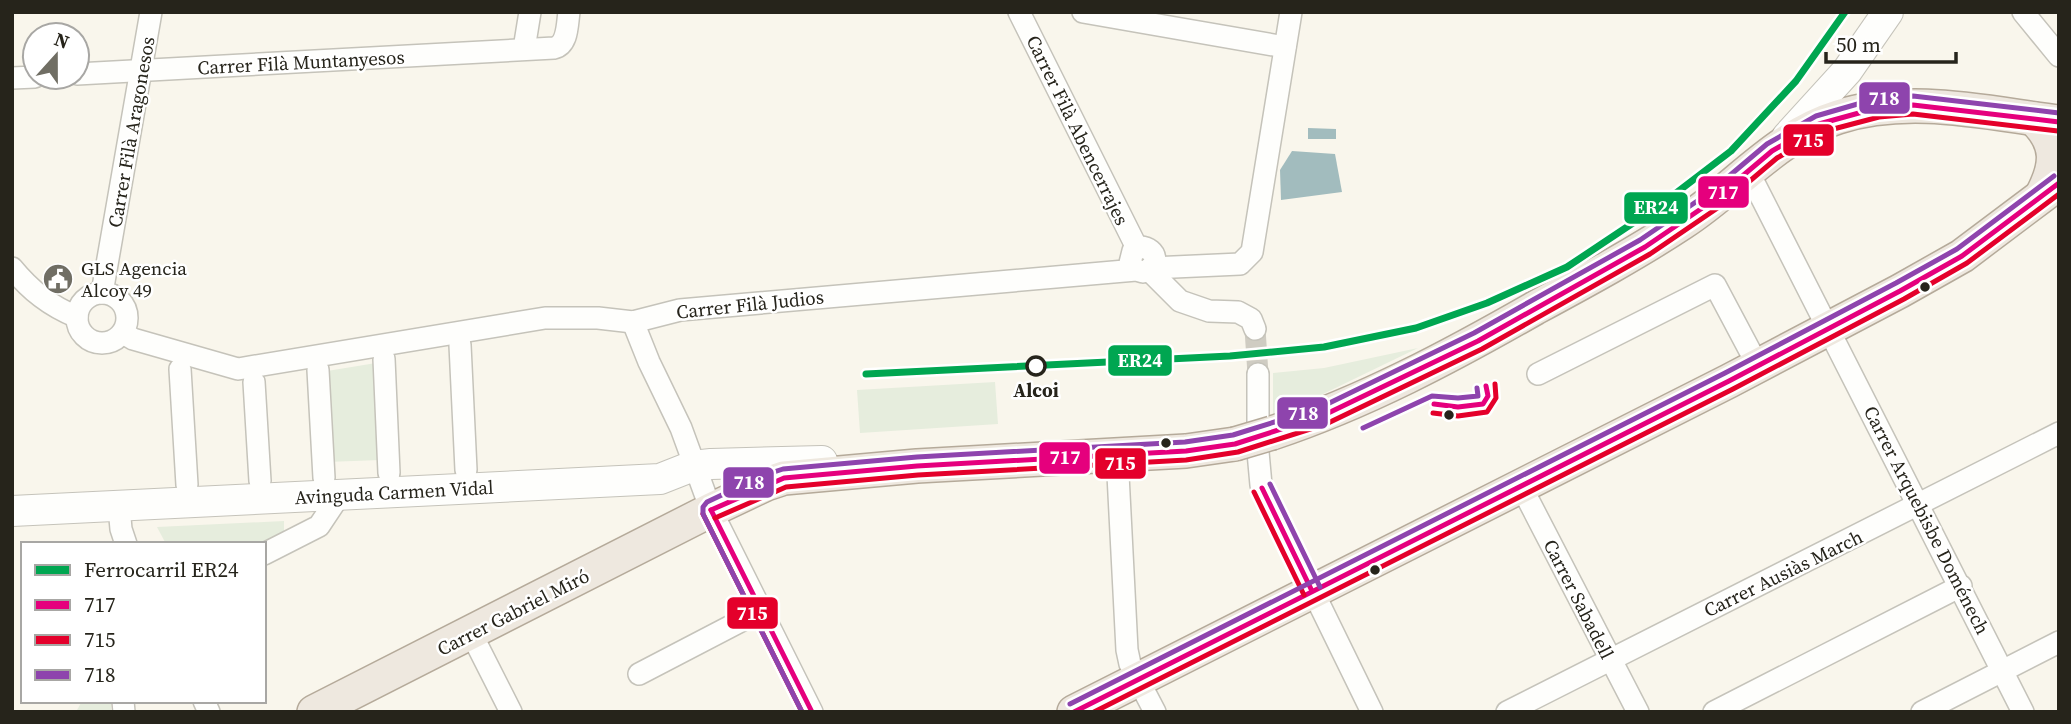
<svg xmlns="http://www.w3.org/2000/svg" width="2071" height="724" font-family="'Source Serif 4',serif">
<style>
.green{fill:#e6eddd}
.water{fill:#a2bcbe}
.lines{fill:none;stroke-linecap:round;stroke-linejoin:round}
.street-tunnel{stroke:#cfccc2;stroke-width:21;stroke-dasharray:21 10;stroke-linecap:butt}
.street-casing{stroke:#c5c3ba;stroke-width:24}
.secondary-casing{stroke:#c5c3ba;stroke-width:32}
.primary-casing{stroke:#b5aa9a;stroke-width:36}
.street{stroke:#fefefc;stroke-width:21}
.secondary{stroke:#fefefc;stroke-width:30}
.primary{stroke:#eee8df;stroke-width:33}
.primary-bridge-casing{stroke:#b5aa9a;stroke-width:36;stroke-linecap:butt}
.primary-bridge{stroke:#eee8df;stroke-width:33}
.bus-1-casing{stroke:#fff;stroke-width:10}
.bus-2-casing{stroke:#fff;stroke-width:10}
.bus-3-casing{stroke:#fff;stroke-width:10}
.bus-1{stroke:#e5007d;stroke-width:5}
.bus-2{stroke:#e4002b;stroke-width:5}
.bus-3{stroke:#8e44ad;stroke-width:5}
.rail-1-casing{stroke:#fff;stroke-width:12}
.rail-1{stroke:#00a651;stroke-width:7}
.bus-dot{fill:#26241b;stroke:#fff;stroke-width:2.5}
.stop-dot{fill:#fff;stroke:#26241b;stroke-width:3.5}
.labels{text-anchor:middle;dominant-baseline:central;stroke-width:5;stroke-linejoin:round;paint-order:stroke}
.street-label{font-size:19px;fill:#26241b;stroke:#fff}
.poi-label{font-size:19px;fill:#26241b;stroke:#fff;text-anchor:start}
.stop-label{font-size:19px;font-weight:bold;fill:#26241b;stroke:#fff}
.line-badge{stroke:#fff;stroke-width:2.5}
.badge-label{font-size:19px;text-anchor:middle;font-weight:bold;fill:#fff}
</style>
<rect width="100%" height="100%" fill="#f9f6ec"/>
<g class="green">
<polygon points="1418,348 1321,395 1273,415 1273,373 1324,368"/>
<polygon points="376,363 380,460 327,462 321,372"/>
<polygon points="995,382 998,424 860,433 857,390"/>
<polygon points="284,521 284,531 260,544 166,544 157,527"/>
<polygon points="82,701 111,701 111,712 76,712"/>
</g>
<g class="water">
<polygon points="1308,128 1336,129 1336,139 1308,139"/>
<polygon points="1292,151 1335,154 1342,192 1281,200 1280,170"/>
</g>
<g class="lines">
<polyline class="street-tunnel" points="1255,329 1258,374"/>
<g class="street-casing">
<g id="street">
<polyline points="1019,12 1137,248"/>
<polyline points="1083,12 1285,47"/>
<polyline points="2023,12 2059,56"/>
<polyline points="524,49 530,12"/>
<path d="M77,74L554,48C568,45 567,25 569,12"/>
<polyline points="12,78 35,77"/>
<polyline points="1749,173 2023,712"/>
<path d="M12,268C31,291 50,306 77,317"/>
<polyline points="1152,268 1240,264 1252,252 1291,12"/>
<polyline points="1149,270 1180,301 1209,311 1238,312 1251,319 1255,329"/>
<polyline points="102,293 151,12"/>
<circle cx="102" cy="318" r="25"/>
<polyline points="633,322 649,362 681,428 711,510 812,712"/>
<path d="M123,333L133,339L238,369L545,318H598L633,322L680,310L1136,270L1143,272C1160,267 1158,248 1140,247L1133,251L1130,263L1136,270"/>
<polyline points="460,345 466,470"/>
<polyline points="384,359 389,473"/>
<polyline points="180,369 187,485"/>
<polyline points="318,370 324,478"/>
<polyline points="1258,374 1258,452 1261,485 1372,712"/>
<polyline points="1538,374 1715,285 1758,366"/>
<polyline points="254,382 260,481"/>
<polyline points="1117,455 1127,650 1130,664 1155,712"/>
<polyline points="1521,486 1638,712"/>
<polyline points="119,507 121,529 126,544"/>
<polyline points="264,554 319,526 339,496"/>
<polyline points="471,633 511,712"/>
<polyline points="639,674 760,611"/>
<polyline points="123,701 124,712"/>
<polyline points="204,701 209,712"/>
<polyline points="1507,712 2059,433"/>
<polyline points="1714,712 1961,586"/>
<polyline points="1922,712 2059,642"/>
</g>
</g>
<g class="secondary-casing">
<g id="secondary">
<polyline points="1787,137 1847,71 1888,12"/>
<polyline points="12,511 660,479 693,466 711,464 822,461"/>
</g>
</g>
<g class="primary-casing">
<g id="primary">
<path d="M2034,119C2060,144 2057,166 2042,195"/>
<path d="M1272,433C1365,402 1451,356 1535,308C1585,281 1635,254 1682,223C1735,189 1776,136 1838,117C1910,94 1986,113 2059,122"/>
<polyline points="314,712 711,510 766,484 784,478 917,466 1186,451 1235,444"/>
<polyline points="1074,712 1729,381 1900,291 1962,256 2059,183"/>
</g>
</g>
<use href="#street" class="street"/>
<use href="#secondary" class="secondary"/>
<use href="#primary" class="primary"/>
<g class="primary-bridge-casing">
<polyline id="primary-bridge" points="1235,444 1272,433"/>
</g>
<use href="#primary-bridge" class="primary-bridge"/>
<g class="bus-1-casing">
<g id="bus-1">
<polyline points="1434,404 1458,407 1483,404 1488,396 1486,386"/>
<polyline points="1262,488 1312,591"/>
<polyline points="711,510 784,478 917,466 1186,451 1235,444 1322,416 1478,341 1645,247 1714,200 1772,151 1819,124 1877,108 1913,105 2059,122"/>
<polyline points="711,510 812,712"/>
<polyline points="1074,712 1729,381 1900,291 1962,256 2059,183"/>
</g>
</g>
<g class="bus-2-casing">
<g id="bus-2">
<polyline points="1433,413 1458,416 1487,412 1496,398 1495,384"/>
<polyline points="1254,492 1304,595"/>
<polyline points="703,514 802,712"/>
<polyline points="715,518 786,487 918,475 1186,460 1238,452 1326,424 1482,349 1650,254 1719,207 1777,158 1822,132 1879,117 1913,114 2058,131"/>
<polyline points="1094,712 1733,389 1904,299 1967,263 2059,194"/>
</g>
</g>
<g class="bus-3-casing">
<g id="bus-3">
<polyline points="1363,428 1432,396 1458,398 1478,396 1477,388"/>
<polyline points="1270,484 1320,587"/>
<polyline points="1070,704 1725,373 1896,283 1957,249 2054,176"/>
<polyline points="802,712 703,514 703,507 707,502 762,476 783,469 917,457 1185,442 1233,435 1319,408 1474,333 1640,240 1709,193 1767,144 1816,116 1875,99 1913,96 2059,113"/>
</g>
</g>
<use href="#bus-1" class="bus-1"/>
<use href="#bus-2" class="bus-2"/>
<use href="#bus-3" class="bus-3"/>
<g class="rail-1-casing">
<polyline id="rail-1" points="866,374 1230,356 1324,347 1416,328 1487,303 1567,267 1663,203 1731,151 1796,81 1845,12"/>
</g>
<use href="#rail-1" class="rail-1"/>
</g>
<defs>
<g id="civic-disc" transform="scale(1.575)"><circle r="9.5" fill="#706e64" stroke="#fff"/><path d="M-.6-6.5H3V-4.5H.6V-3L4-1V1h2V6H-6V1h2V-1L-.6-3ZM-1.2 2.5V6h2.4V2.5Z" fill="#fff"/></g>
</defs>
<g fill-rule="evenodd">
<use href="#civic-disc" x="58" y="279"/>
</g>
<g class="bus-dot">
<circle cx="1925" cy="287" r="6"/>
<circle cx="1449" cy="415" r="6"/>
<circle cx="1166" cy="443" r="6"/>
<circle cx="1375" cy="570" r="6"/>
</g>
<circle class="stop-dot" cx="1036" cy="366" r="9"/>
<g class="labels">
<g class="street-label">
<text transform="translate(301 62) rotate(-3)">Carrer Filà Muntanyesos</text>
<text transform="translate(1078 130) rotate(64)">Carrer Filà Abencerrajes</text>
<text transform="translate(131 132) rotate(-80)">Carrer Filà Aragonesos</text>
<text transform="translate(750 304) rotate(-6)">Carrer Filà Judios</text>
<text transform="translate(394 492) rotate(-3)">Avinguda Carmen Vidal</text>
<text transform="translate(1927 520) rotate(63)">Carrer Arquebisbe Doménech</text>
<text transform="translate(1783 573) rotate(-26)">Carrer Ausiàs March</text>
<text transform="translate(1579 599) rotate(63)">Carrer Sabadell</text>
<text transform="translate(513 612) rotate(-27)">Carrer Gabriel Miró</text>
</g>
<g class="poi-label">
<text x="81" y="268">GLS Agencia<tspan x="81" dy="22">Alcoy 49</tspan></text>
</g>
<g class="stop-label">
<text x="1036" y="390">Alcoi</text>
</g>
</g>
<g class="line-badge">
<rect x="1858" y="81" width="53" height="34" rx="7" fill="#8e44ad"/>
<rect x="1782" y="123" width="53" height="34" rx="7" fill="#e4002b"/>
<rect x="1697" y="175" width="53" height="34" rx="7" fill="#e5007d"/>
<rect x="1623" y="191" width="66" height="34" rx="7" fill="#00a651"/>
<rect x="1107" y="344" width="66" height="33" rx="7" fill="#00a651"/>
<rect x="1276" y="396" width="53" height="34" rx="7" fill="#8e44ad"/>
<rect x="1038" y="441" width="53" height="34" rx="7" fill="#e5007d"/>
<rect x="1094" y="447" width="53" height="33" rx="7" fill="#e4002b"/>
<rect x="722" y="466" width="53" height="33" rx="7" fill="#8e44ad"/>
<rect x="726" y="596" width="53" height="34" rx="7" fill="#e4002b"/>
</g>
<g class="badge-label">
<text x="1884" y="105">718</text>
<text x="1808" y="147">715</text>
<text x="1723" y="199">717</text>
<text x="1656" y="214">ER24</text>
<text x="1140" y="367">ER24</text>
<text x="1303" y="420">718</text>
<text x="1065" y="464">717</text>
<text x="1120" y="470">715</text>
<text x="749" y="489">718</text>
<text x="752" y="620">715</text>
</g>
<rect width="2071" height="724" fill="none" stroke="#26241b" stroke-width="28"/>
<rect x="21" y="542" width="245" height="161" fill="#ffffff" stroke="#a8a7a4" stroke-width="2"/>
<rect x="35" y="565" width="35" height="10" fill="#00a651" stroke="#a8a7a4" stroke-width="2"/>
<text x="84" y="577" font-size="21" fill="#26241b">Ferrocarril ER24</text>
<rect x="35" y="600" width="35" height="10" fill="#e5007d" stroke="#a8a7a4" stroke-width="2"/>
<text x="84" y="612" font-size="21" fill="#26241b">717</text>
<rect x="35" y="635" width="35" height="10" fill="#e4002b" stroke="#a8a7a4" stroke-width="2"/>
<text x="84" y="647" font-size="21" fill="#26241b">715</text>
<rect x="35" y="670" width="35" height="10" fill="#8e44ad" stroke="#a8a7a4" stroke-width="2"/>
<text x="84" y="682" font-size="21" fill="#26241b">718</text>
<g transform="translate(56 56) rotate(21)"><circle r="33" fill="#ffffff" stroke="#a8a7a4" stroke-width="2"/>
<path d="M0-5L12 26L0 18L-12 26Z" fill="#706e64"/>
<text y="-10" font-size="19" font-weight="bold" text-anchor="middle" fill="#26241b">N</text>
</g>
<path d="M1826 52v10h130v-10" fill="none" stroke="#26241b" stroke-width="3.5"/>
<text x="1836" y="52" font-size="21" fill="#26241b" stroke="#ffffff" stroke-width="5" paint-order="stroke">50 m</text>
</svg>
